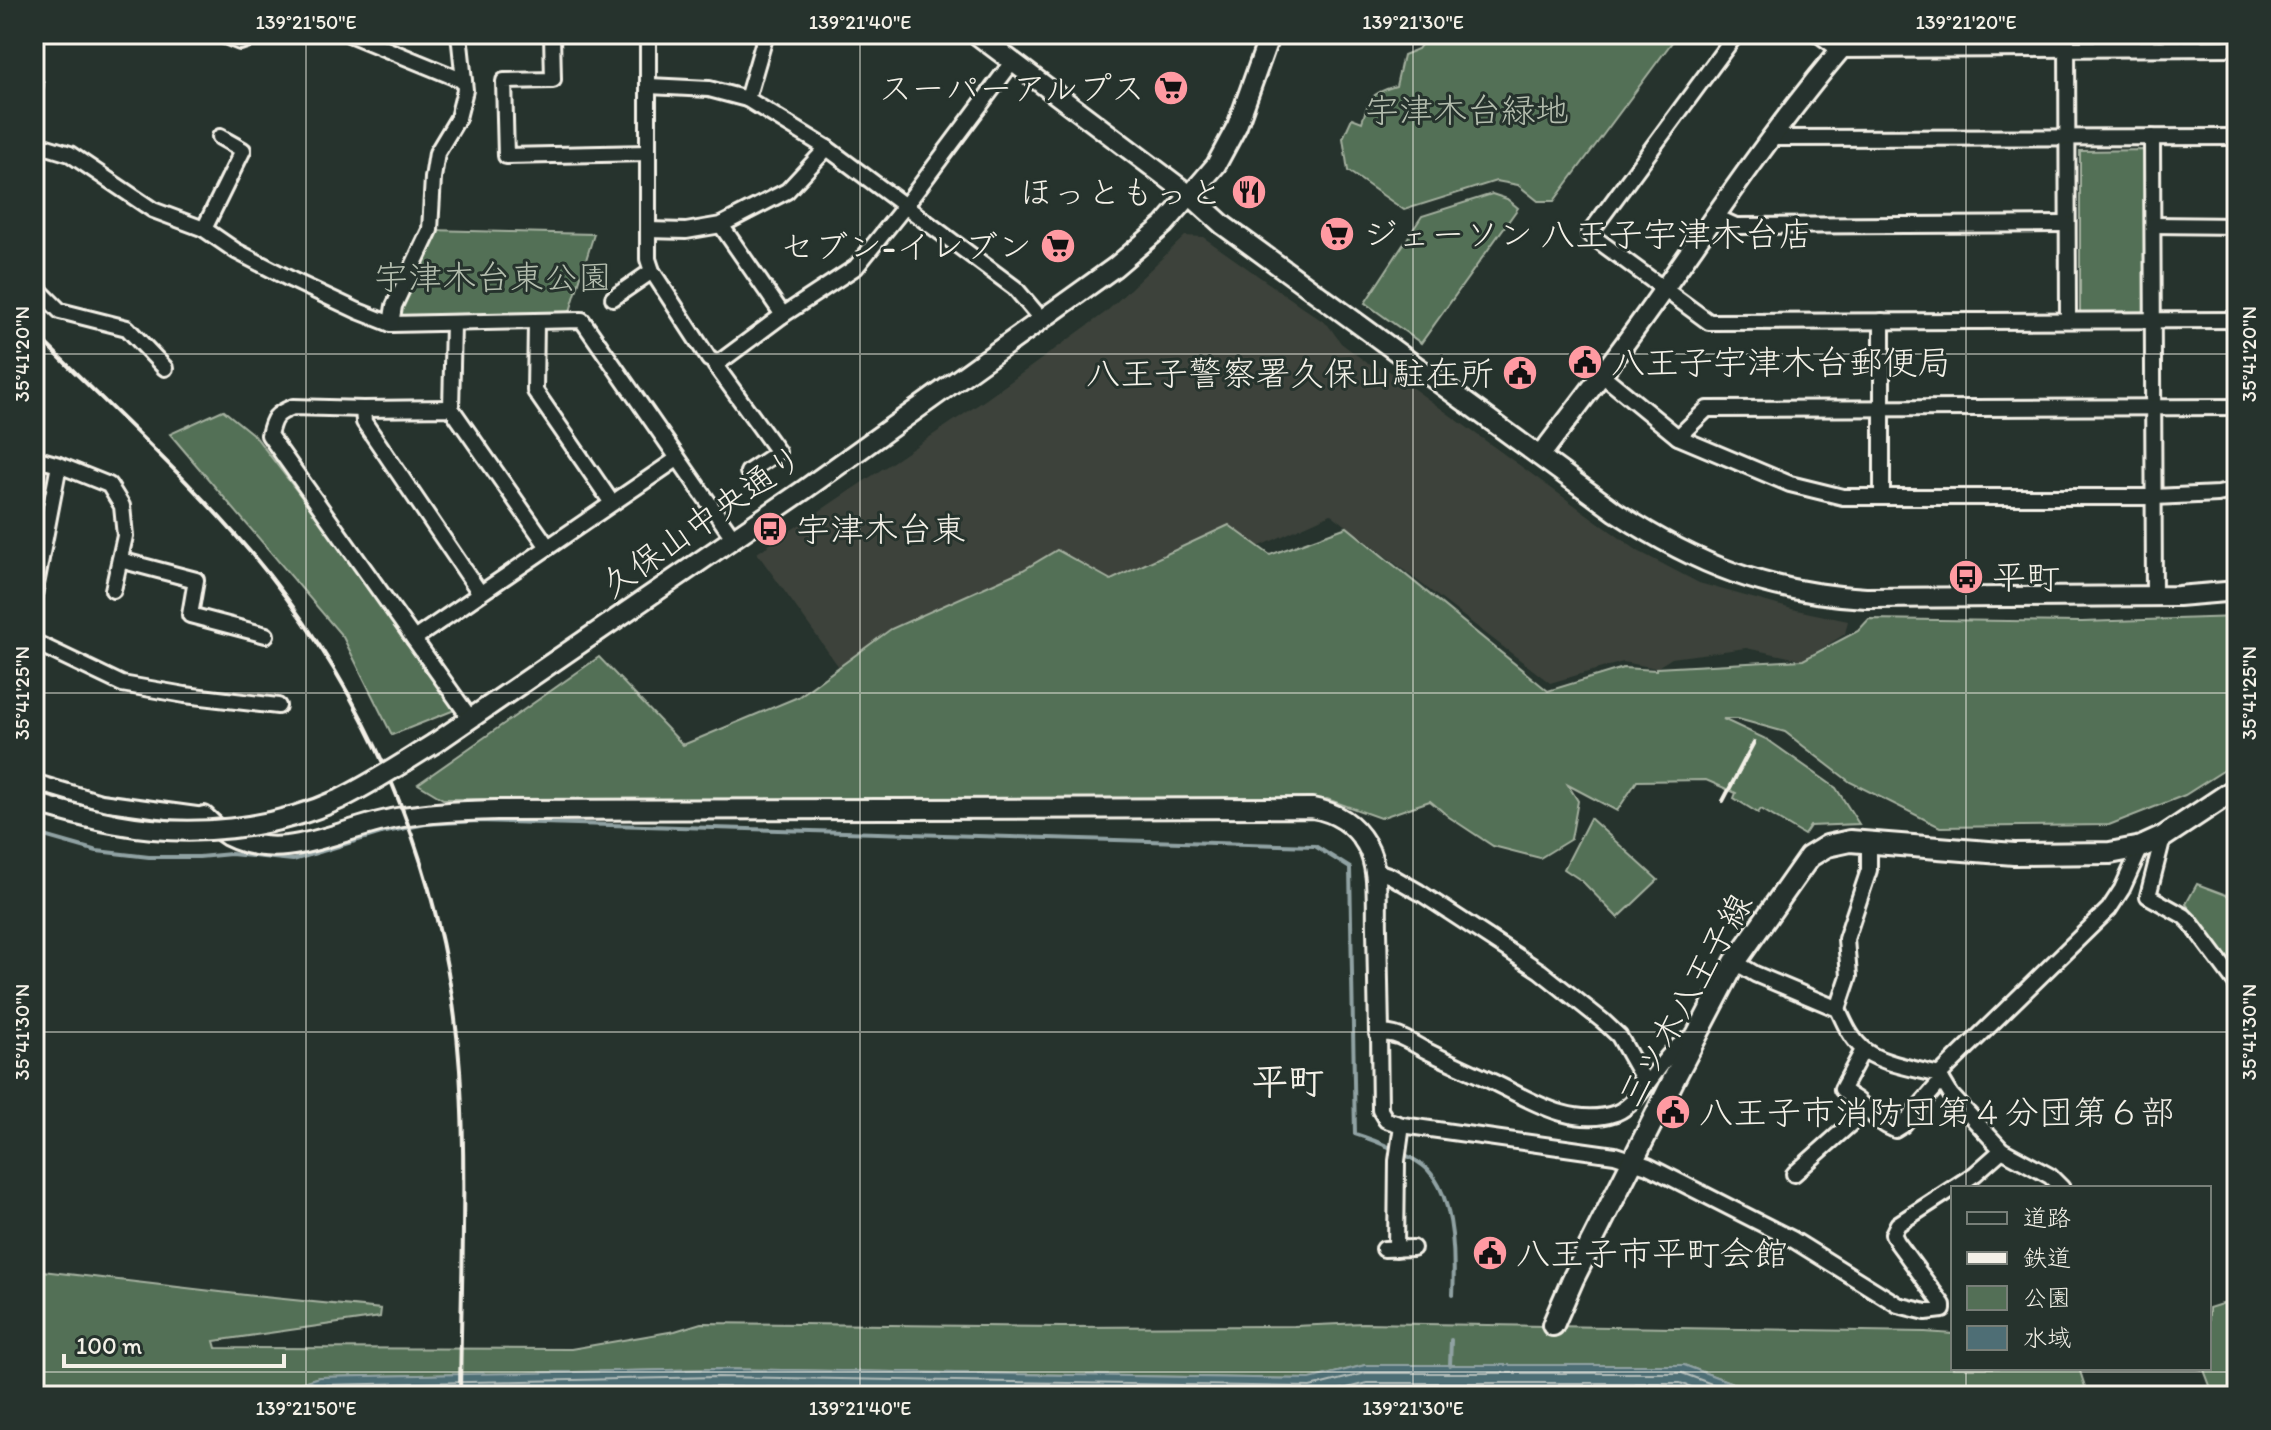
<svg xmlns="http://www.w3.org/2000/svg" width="2271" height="1430" font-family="Itim,'Klee One',sans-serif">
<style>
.built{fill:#3c423a}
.green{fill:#536f56;stroke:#a4b09f;stroke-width:2}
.water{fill:#4e6e75;stroke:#90a2a3;stroke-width:2}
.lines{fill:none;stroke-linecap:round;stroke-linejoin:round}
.shore{stroke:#b2bdba;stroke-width:2}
.stream{stroke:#90a2a3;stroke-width:4}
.minor-casing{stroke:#f4f1e8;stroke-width:20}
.tertiary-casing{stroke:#f4f1e8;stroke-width:24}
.secondary-casing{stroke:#f4f1e8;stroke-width:26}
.minor{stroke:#26332d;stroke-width:14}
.tertiary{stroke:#26332d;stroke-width:18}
.secondary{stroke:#26332d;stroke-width:20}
.rail{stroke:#f4f1e8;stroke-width:4}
.tertiary-bridge-casing{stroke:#f4f1e8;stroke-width:24;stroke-linecap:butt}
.tertiary-bridge{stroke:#26332d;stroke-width:18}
.ticks{fill:none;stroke:#f4f1e8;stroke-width:2;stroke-opacity:0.45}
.labels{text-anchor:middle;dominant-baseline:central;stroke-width:6;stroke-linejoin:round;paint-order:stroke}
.poi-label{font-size:34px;fill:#f4f1e8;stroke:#26332d;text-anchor:start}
.park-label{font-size:34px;fill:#b4bdae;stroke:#26332d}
.street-label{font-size:34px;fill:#f4f1e8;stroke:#26332d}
.neighbourhood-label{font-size:36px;font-weight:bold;fill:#f4f1e8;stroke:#26332d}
.neatline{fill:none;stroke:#f4f1e8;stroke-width:3}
.ticks-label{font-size:20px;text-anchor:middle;fill:#f4f1e8}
</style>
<rect width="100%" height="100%" fill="#26332d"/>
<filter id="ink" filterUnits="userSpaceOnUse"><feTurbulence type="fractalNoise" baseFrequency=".0125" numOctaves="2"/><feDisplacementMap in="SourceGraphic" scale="16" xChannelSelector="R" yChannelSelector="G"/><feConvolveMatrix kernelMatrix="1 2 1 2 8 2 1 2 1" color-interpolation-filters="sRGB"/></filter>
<g filter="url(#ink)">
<polygon class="built" points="1185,236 1203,237 1328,325 1341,343 1366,362 1389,371 1638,551 1699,583 1792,609 1848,621 1845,634 1803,660 1746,648 1672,658 1656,668 1623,662 1550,683 1331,514 1254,549 1229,526 1111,580 849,681 757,553 985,400 1106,312"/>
<g class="green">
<path d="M1429,34H1678L1554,201H1538L1518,185L1496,181L1404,210L1348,171L1343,138L1352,118L1362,122C1369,98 1371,93 1396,86L1403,55L1418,49Z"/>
<polygon points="2147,150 2150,314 2080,314 2080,151"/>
<polygon points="1492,194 1507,199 1518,208 1421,343 1365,303 1422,216"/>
<polygon points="430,230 594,234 567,321 391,324"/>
<polygon points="223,410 255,436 462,707 392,735 343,637 170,434"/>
<polygon points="1229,525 1270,555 1347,527 1548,691 1623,668 1656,670 1656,668 1803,660 1858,631 1869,619 2082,622 2237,617 2237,762 2185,795 2109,825 1940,827 1850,782 1785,732 1738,719 1723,719 1768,740 1836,788 1859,824 1810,826 1804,835 1761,809 1758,813 1734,798 1736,793 1706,780 1637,781 1617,811 1568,785 1578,801 1571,839 1540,858 1493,846 1449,817 1430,801 1380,818 1327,799 443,799 418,784 599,657 683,745 798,697 891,629 1023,570 1057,550 1111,580"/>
<polygon points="1590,818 1658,880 1618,918 1582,881 1564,869"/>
<polygon points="2197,884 2237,899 2237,970 2186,904"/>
<polygon points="34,1270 254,1296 381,1309 380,1317 214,1341 216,1348 571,1349 675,1331 701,1323 1062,1327 1294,1326 1363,1323 1925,1332 1953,1334 1953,1368 2079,1368 2088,1396 1890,1396 1738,1385 1684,1365 1365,1365 1311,1379 718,1369 319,1377 257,1396 34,1396"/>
<polygon points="2237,1299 2237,1396 2214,1396 2204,1370 2197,1368 2209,1368 2209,1308"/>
</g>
<polygon class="water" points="1365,1365 1684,1365 1738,1385 1890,1396 257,1396 319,1377 718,1369 1310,1379"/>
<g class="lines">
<g class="shore">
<polyline points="285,1396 321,1385 718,1377 1310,1387 1366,1373 1682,1373 1736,1393 1782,1396"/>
<polyline points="319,1396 718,1387 1273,1396"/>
<polyline points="1315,1396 1367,1383 1680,1383 1716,1396"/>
<polyline points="1366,1396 1680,1396"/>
</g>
<g class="stream">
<path d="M34,833L97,851L149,857H199L231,854L293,860L381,833L426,824L478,821L1315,846L1350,868L1355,1134C1374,1140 1414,1156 1428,1170C1455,1198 1455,1259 1453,1295"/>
<polyline points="1450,1365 1451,1340"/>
</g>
<g class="minor-casing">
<g id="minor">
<polyline points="220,34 240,42 263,34"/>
<polyline points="349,34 464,81"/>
<polyline points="552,34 553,80 504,81 506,156 648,153"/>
<polyline points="648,34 648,259 652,271 709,359 715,362 715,365 778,452 748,472"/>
<polyline points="766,34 747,99 827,148 1015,288 1042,320"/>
<polyline points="1736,34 1589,234 1709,322 2237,320"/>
<polyline points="1818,34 1840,50 2237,48"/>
<polyline points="2067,34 2068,320"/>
<polyline points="34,85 35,85"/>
<polyline points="649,86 709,89 747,99"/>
<polyline points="2152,137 2154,597"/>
<polyline points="1771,138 2237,137"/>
<polyline points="34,143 70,154 153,210 204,229 236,251 292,280 358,311 391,324 582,320 734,539"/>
<polyline points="1714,216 1736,226 2067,224"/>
<polyline points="721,225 783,315"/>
<polyline points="2153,225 2237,226"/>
<polyline points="204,229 243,150 220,137"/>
<polyline points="648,230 686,231 721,225 787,191 827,148"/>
<polyline points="34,285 60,311 127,328 165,368"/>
<polyline points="613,298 652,271"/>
<polyline points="1882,321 1882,496"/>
<polyline points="536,322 535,391 612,503"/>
<polyline points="391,324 394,306 430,230 433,178 437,153 458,118 465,90 459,34"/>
<polyline points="715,362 721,361 783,315 856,267 905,206 1013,61"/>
<polyline points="1601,374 1678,437 1790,484 1843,497 2154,497 2218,494 2237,490"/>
<polyline points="451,408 453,324"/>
<polyline points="363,409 364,422 480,593"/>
<polyline points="1678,437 1707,409 2237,407"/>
<polyline points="34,458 59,465 109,485 122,506 125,536 113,590"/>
<polyline points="120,560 196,580 190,615 266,635"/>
<polyline points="34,595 59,465"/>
<polyline points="414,639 677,459"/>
<polyline points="34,642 122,684 185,695 278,706"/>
<path d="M470,718L269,435C273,418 275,414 293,407L363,409L451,408L548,547"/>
<polyline points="34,782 101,802 204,816"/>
<polyline points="2163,837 2148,896 2184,916 2191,923 2237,985"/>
<polyline points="1374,870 1391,876 1419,892 1540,971 1603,1021 1619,1036 1646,1084"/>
<path d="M1735,962L1755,974L1838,1009C1844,1022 1850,1037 1861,1047C1876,1063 1917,1069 1939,1075L1951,1095L2002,1150L2050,1176L2062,1188"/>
<polyline points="1838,1009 1849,976 1846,939 1869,870 1869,842"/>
<path d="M1697,1034C1660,1049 1646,1101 1616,1113C1573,1128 1532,1101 1495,1083C1473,1072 1451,1063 1429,1052C1409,1042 1401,1033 1379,1033L1380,1110L1386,1120L1402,1125L1615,1155L1648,1166L1792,1239L1898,1305L1926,1312L1943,1310V1305L1897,1242L1893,1234L1898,1224L1975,1174L2002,1150"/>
<path d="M1863,1050L1842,1089C1847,1095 1852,1096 1858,1101C1872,1113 1877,1123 1895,1130L1903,1125L1942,1080"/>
<polyline points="1939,1075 2109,909 2122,889 2141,847"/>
<polyline points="1794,1174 1866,1110"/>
<polyline points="1384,1249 1413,1248"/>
<polyline points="1396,1249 1397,1161 1402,1125"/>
</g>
</g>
<g class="tertiary-casing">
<g id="tertiary">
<path d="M976,34L1191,196L1223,225L1616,512C1697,565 1768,593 1866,598L2178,596L2237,591"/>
<path d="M1540,456C1582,400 1625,346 1664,289C1725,202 1784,114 1854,34"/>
<polyline points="435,743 804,490 1115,267 1164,225 1216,165 1237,126 1270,34"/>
<path d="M204,816C211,823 220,831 228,836C284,865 342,827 397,818C430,812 463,811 497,810L1312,808C1336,812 1354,823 1366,844C1380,868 1376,902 1377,929C1378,964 1378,998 1379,1033"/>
</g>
</g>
<g class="secondary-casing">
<polyline id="secondary" points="1553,1325 1573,1279 1676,1075 1735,962 1809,857 1827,846 1850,841 2014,854 2110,853 2141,847 2163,837 2237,788"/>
</g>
<use href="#minor" class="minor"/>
<use href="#tertiary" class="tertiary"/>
<use href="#secondary" class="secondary"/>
<g class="rail">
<path d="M34,332C113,411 199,487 269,575C381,717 448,890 460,1070C467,1178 461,1288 460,1396"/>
<polyline points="1723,801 1754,742"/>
</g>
<g class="tertiary-bridge-casing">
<path id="tertiary-bridge" d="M34,803C62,811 89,819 117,824C191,838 272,830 340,799C373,783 404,762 435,743"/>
</g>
<use href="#tertiary-bridge" class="tertiary-bridge"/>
</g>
</g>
<path class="ticks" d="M306,34V1396M860,34V1396M1413,34V1396M1966,34V1188M34,354H2237M34,693H2237M34,1032H2237M1966,1368V1396M34,1372H2237"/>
<defs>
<g id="supermarket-disc" transform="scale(1.8)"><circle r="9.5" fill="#ff9aa2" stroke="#26332d"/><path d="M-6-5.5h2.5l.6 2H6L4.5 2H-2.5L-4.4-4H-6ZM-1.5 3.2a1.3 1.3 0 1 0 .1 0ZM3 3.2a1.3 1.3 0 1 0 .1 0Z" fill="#111"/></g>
<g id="restaurant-disc" transform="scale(1.8)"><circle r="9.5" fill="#ff9aa2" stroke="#26332d"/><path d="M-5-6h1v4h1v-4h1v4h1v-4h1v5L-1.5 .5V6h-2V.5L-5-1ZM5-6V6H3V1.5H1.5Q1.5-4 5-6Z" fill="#111"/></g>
<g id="civic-disc" transform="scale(1.8)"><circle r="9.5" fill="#ff9aa2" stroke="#26332d"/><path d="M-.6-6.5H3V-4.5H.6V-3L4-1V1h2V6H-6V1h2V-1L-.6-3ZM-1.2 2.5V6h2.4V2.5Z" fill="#111"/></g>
<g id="bus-disc" transform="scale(1.8)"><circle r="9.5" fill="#ff9aa2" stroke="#26332d"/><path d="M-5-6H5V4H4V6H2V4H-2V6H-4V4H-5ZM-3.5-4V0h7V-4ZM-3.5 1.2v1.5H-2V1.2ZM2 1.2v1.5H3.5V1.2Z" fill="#111"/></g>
</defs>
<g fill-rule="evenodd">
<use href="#supermarket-disc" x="1171" y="88"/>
<use href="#restaurant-disc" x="1249" y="192"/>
<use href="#supermarket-disc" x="1337" y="234"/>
<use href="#supermarket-disc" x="1058" y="246"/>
<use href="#civic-disc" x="1585" y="362"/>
<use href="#civic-disc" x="1520" y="373"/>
<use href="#bus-disc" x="770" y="529"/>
<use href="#bus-disc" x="1966" y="577"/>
<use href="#civic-disc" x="1673" y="1112"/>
<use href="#civic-disc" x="1490" y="1253"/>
</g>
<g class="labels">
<g class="poi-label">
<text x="1145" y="88" text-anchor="end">スーパーアルプス</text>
<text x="1223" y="192" text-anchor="end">ほっともっと</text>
<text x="1363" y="234">ジェーソン 八王子宇津木台店</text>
<text x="1032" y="246" text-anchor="end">セブン-イレブン</text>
<text x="1611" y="362">八王子宇津木台郵便局</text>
<text x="1494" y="373" text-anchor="end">八王子警察署久保山駐在所</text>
<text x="796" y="529">宇津木台東</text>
<text x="1992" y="577">平町</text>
<text x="1699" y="1112">八王子市消防団第４分団第６部</text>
<text x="1516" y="1253">八王子市平町会館</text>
</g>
<g class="park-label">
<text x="1467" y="110">宇津木台緑地</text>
<text x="493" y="277">宇津木台東公園</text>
</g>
<g class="street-label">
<text transform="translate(702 521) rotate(-35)">久保山中央通り</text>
<text transform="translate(1685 1000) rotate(-61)">三ツ木八王子線</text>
</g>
<g class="neighbourhood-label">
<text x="1288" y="1081">平町</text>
</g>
</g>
<rect width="2271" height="1430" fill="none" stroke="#26332d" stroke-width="88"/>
<rect x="1951" y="1186" width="260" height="184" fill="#26332d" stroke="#787f78" stroke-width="2"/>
<rect x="1967" y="1212" width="40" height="12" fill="#26332d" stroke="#787f78" stroke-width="2"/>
<text x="2023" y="1226" font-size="24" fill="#f4f1e8">道路</text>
<rect x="1967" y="1252" width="40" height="12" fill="#f4f1e8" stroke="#787f78" stroke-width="2"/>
<text x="2023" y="1266" font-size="24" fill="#f4f1e8">鉄道</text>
<rect x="1967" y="1286" width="40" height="24" fill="#536f56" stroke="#787f78" stroke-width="2"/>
<text x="2023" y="1306" font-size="24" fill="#f4f1e8">公園</text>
<rect x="1967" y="1326" width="40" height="24" fill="#4e6e75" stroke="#787f78" stroke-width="2"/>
<text x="2023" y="1346" font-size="24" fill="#f4f1e8">水域</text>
<path d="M64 1354v12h220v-12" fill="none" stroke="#f4f1e8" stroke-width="4"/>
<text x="76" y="1354" font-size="24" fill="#f4f1e8" stroke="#26332d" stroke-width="6" paint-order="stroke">100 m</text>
<rect x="44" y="44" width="2183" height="1342" class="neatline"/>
<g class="ticks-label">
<text x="306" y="29">139°21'50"E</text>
<text x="860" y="29">139°21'40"E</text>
<text x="1413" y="29">139°21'30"E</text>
<text x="1966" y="29">139°21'20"E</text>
<text transform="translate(2249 354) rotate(-90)" y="7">35°41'20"N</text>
<text transform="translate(22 354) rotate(-90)" y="7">35°41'20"N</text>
<text transform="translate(2249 693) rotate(-90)" y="7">35°41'25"N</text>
<text transform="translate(22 693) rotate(-90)" y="7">35°41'25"N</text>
<text transform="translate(2249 1032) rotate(-90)" y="7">35°41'30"N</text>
<text transform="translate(22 1032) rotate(-90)" y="7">35°41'30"N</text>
<text x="306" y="1415">139°21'50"E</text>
<text x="860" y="1415">139°21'40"E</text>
<text x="1413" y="1415">139°21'30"E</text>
</g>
</svg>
